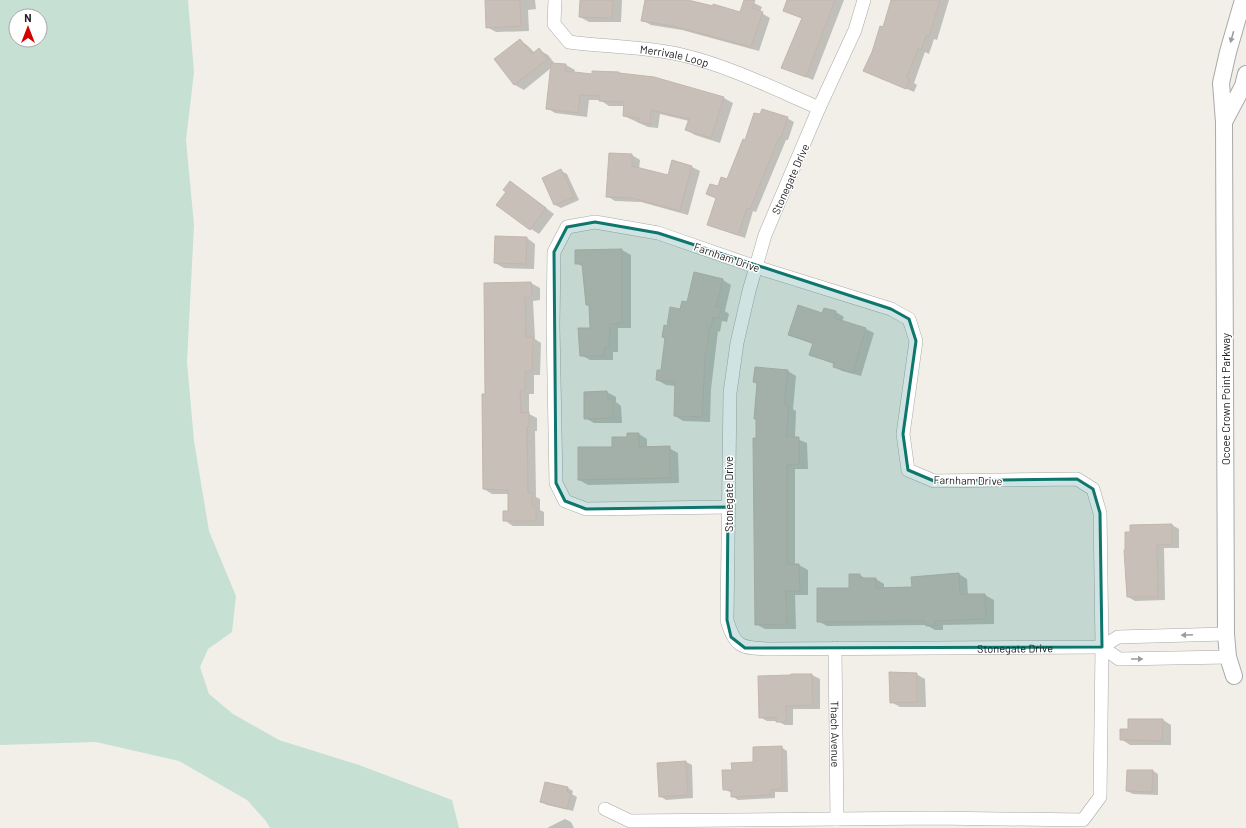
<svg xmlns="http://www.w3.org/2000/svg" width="1246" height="828" font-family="Barlow,sans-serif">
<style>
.wetland{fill:#c6e0d4;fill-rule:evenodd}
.shadow{fill:#0003}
.building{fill:#c7bfb8;stroke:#c4b6ab}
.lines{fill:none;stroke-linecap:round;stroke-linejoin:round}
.minor-casing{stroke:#a9a9a9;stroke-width:14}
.tertiary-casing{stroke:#a9a9a9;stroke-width:18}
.minor{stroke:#fff;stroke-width:13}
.tertiary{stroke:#fff;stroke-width:16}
.oneway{fill:#9c9c9c}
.marked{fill:#0f766e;fill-opacity:0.2;stroke:#0f766e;stroke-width:3;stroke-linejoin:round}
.labels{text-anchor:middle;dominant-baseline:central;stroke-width:3;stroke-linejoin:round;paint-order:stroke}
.street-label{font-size:11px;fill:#222;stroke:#fff}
</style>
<rect width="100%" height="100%" fill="#f2efe9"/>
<path class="wetland" d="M0,0H188L194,72L186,140L194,225L187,362L194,441L209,531L236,596L232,632L208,649L200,667L209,694L233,714L279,740L359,765L452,800L459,828H270L266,821L247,800L179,761L96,742L0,745ZM16,16H40V40H16Z"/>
<g class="shadow">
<polygon points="486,0 535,0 536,9 528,10 529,31 496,32 487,27"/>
<polygon points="581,0 622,0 621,22 589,22 580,17"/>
<polygon points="646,0 683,0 741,13 745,0 748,0 762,7 760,12 770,18 759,51 682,30 651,25 642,20"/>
<polygon points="788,0 844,0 813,80 783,67 803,19 784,10"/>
<polygon points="894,0 949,0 937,40 934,39 929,54 925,52 914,83 917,85 914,92 864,70"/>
<polygon points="520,40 528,46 535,53 539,50 548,55 555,64 566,65 575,70 574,73 593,75 619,73 654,78 724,98 733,103 720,143 695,135 686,130 689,121 660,114 658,128 648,127 624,116 625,106 609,106 600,100 589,100 587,117 555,113 547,108 551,68 524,90 515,85 495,59"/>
<polygon points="787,118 794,122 788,140 786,140 756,212 753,211 745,238 708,225 717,198 707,194 727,180 746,141"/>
<polygon points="632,155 640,160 639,169 669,176 692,167 700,171 688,215 641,202 615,201 607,196"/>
<polygon points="561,171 567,174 579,200 561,208 555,205 543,179"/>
<polygon points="518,187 554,214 539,234 531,229"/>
<polygon points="527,238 535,244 534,269 504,268 495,263"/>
<polygon points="622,250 631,255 631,328 618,328 618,352 613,352 613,360 590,360 581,355 591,329 590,306 587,304 584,267 576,263 576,251"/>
<polygon points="695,273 723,280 731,285 725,311 729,314 727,322 722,321 720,332 718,331 711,389 710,422 683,421 675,416 676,386 666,385 657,380 662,371 666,339 663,337 667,327 687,303"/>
<polygon points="531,283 540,288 540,300 533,301 535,339 541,343 540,375 534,375 534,394 529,394 529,414 537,418 537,431 535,431 536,497 540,499 540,510 544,512 544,526 513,526 504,520 509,512 509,494 492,494 484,489 486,395 485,284"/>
<polygon points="836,312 844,317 842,321 866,329 874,333 861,376 842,371 834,366 834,364 810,355 813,344 789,335"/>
<polygon points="788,371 796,376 793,409 796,411 795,438 807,443 808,469 795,469 795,565 799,565 808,570 808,595 795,595 796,629 765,629 756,624 754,439 757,439 758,384 754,382"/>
<polygon points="607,392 616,397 616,402 621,406 622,423 594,423 585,418 585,393"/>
<polygon points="639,434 647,439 647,448 669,448 678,453 679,483 588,485 579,480 628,438"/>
<polygon points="1172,525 1179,529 1179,548 1164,548 1165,600 1135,601 1128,597 1126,551"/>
<polygon points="959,574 967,579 968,595 985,595 994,600 994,624 943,625 943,630 935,630 926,625 827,626 818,621 850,589 860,575 866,579 876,579 884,584 884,589 913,588"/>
<polygon points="916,674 925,679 926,707 900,707 891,702"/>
<polygon points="792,675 812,675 820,679 820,709 793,709 793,725 785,725 777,721 767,721 760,717"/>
<polygon points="1163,720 1171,725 1171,745 1130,745 1121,739 1129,730"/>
<polygon points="781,747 787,751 788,792 775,792 775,798 738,800 732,796 732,793 724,789 754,763"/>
<polygon points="686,762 692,765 693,798 666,800 660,796"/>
<polygon points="1153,771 1158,774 1158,795 1133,794 1127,791"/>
<polygon points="568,788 573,791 572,794 577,797 573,811 547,805 541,802"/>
<polygon points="565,819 571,822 574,828 547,828"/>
</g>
<g class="building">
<polygon points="485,0 520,0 521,26 486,28"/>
<polygon points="580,0 613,0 612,18 579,17"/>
<polygon points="645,0 688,0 713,6 713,4 740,12 744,0 755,0 752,8 763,12 751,47 673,26 641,21"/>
<polygon points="787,0 835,0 806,77 781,68 802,18 783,11"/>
<polygon points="891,0 940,0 929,37 926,36 921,50 918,49 906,78 910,79 906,89 863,71 872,52 880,26 883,27"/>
<polygon points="520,39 532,54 539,48 548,59 514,85 494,59"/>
<polygon points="551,63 566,64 565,71 592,74 592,71 619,72 619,73 654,77 724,97 711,138 685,130 689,119 651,110 650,124 638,122 639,118 623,116 624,102 599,101 599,96 580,95 578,113 546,109"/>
<polygon points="762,109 788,117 781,137 779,137 750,209 747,208 738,235 707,225 716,198 706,194 710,184 718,186 721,177 727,179 743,139 745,140 754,113 760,114"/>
<polygon points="609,153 632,154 632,166 668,175 672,160 692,166 680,211 632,198 606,197"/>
<polygon points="561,169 574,197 554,205 542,178"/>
<polygon points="510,181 546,208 530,230 496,205 506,192 503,190"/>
<polygon points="495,236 527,237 526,264 494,263"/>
<polygon points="622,249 622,323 610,324 609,347 605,347 604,356 580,356 578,328 590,328 589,305 586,305 582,264 575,264 575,250"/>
<polygon points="694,272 723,279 716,307 721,308 719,318 713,317 711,328 710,327 705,358 702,417 674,416 675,382 656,380 657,370 661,370 665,338 662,337 664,325 667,326 670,307 680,309 682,301 687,302"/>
<polygon points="531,282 532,296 525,296 526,337 533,337 532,371 525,371 525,390 520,390 521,413 529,412 529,427 527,427 528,493 532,493 532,506 536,506 536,521 503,521 503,511 508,511 508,490 483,489 482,394 485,394 484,283"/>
<polygon points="798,305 822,313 824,308 836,311 834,318 866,328 853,373 833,367 834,363 809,355 813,343 788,335"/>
<polygon points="755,367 788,370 784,405 788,405 787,437 799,437 799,464 787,465 787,564 799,564 800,591 786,591 787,624 755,625 753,438 756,438 756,419 754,419 757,383 753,382"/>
<polygon points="607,391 608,399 613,399 613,418 584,419 584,392"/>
<polygon points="627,433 639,433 639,447 670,446 670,478 578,480 578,447 612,447 612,437 627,437"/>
<polygon points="1172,524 1172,544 1157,545 1158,597 1127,597 1124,550 1125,550 1125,532 1130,532 1130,525"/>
<polygon points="959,573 960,594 985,594 986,619 935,621 935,625 926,626 925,621 817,622 817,588 849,588 849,574 860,574 860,578 876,578 876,588 912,587 911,577"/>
<polygon points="889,672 917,673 917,702 890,703"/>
<polygon points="791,674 812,674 813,705 786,706 786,722 776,722 776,717 759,718 758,676 791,675"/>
<polygon points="1128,719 1163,719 1162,741 1120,740 1120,729 1128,729"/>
<polygon points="782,746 782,789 770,790 770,795 731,797 731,790 723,790 722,770 732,770 731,763 753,762 753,747"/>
<polygon points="686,761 688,795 659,797 657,763"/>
<polygon points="1127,770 1153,770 1152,792 1126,791"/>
<polygon points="545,782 568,787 567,792 571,793 567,809 540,802"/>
</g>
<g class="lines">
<g class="minor-casing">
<g id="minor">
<path id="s1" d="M555,0L554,24L569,42C606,47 645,46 682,55C729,66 775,89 819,108"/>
<path id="s2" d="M864,0L855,30L819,108L765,235L749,291L737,343L730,393L727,620C735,649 743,648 771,649L1102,647L1118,637L1226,634"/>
<polyline points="1102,647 1119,659 1228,657"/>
<path id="s3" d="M835,648L837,819"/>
<polyline points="605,809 630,821 934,818 1083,820 1100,797 1102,647 1100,513 1093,489 1077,479 934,481 908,470 903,434 916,341 909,319 891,309 756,267 658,233 595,222 567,227 554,252 553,326 556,483 565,501 586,509 728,507"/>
</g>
</g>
<g class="tertiary-casing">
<g id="tertiary">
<polyline points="1224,122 1243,86 1246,74"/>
<polyline points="1234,676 1228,657 1226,634 1224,122 1221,83 1228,52 1243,0"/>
</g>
</g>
<use href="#minor" class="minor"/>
<use href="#tertiary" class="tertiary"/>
</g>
<defs><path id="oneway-solid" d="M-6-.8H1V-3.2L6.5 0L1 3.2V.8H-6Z"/></defs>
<g class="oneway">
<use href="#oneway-solid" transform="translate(1232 37) rotate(106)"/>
<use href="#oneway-solid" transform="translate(1187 635) rotate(178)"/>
<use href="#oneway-solid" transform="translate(1137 659)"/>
</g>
<path class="marked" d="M595,222L658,233L891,309L909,319L916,341L903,434L908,470L934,481L1077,479L1093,489L1100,513L1102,647L745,648L731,637L727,620L728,507L586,509L565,501L556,483L554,252L567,227Z"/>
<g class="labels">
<g class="street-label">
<text stroke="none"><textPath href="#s1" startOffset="154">Merrivale Loop</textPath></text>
<text transform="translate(790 179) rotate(-66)">Stonegate Drive</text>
<text transform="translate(727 257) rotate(19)">Farnham Drive</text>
<text transform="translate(1225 399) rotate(-90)">Ocoee Crown Point Parkway</text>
<text transform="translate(968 480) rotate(1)">Farnham Drive</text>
<text transform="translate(728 494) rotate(-90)">Stonegate Drive</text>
<text stroke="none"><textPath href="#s2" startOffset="948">Stonegate Drive</textPath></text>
<text stroke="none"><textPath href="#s3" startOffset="86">Thach Avenue</textPath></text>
</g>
</g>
<g transform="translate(28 28)"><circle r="19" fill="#ffffff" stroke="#a7a7a7"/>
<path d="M0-3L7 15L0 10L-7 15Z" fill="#d40000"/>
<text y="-6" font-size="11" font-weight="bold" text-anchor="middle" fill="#222222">N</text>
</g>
</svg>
